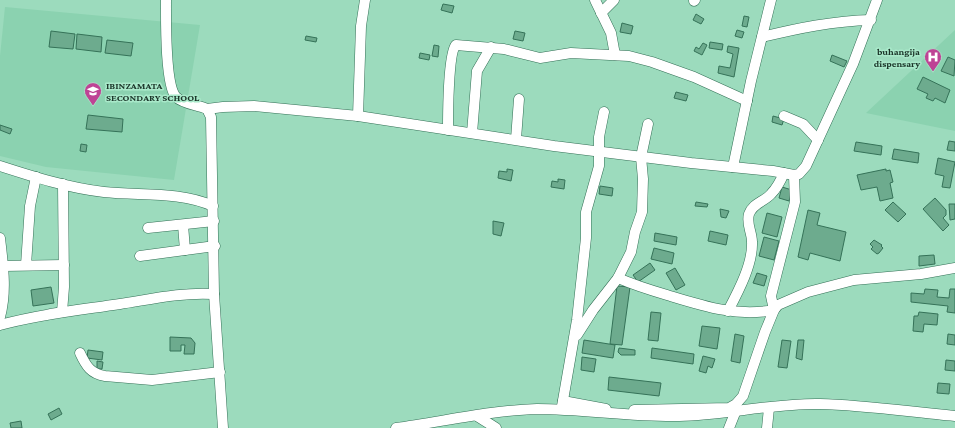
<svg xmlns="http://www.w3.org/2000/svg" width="955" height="428" font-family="'Crimson Pro',serif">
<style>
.built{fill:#8bd2b0}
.building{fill:#6dab8e;stroke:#357258}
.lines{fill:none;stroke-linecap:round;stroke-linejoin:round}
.minor-casing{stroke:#337056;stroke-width:11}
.minor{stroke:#fff;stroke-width:10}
.labels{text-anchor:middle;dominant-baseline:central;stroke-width:3;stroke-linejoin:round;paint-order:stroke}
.poi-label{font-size:10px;font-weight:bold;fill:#1a3428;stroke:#a9e9ca;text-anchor:end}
</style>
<rect width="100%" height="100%" fill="#9cdbbd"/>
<g class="built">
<polygon points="5,7 200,25 174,180 46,167 0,156 0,56"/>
<polygon points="955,30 955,131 866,113"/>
</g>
<g class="building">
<polygon points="443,4 454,6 452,13 441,10"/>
<polygon points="696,14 704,19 701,24 693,20"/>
<polygon points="744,16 749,17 747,27 742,26"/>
<polygon points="622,23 633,26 631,34 620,32"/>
<polygon points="737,30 744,32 742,38 735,36"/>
<polygon points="51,31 75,34 73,49 49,47"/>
<polygon points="515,31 525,33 523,41 513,39"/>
<polygon points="77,34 102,37 101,52 76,49"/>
<polygon points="306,36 317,38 316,42 305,40"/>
<polygon points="107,40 133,43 131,56 105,53"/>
<polygon points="710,42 723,44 722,50 709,48"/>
<polygon points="703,43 707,45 702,55 694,51 696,47 699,49"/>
<polygon points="434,45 439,46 438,57 432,56"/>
<polygon points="728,46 739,48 734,77 718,73 719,66 730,68 733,54 727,52"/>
<polygon points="420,53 430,55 429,60 419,58"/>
<polygon points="832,55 847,61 844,67 830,61"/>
<polygon points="948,57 955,60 954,76 941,71"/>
<polygon points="923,77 950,90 945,103 935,98 933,101 926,98 928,94 917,89"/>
<polygon points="676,92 688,95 686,101 674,98"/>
<polygon points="88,115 123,119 122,132 86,129"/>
<polygon points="773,116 784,119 782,125 772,122"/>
<polygon points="0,125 12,129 10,134 0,130"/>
<polygon points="949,141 955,142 955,151 947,150"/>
<polygon points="856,142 882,146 881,155 854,151"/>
<polygon points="81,144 87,145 86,152 80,151"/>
<polygon points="894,149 919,153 918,163 892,159"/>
<polygon points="938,158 955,162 950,188 942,187 944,176 935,174"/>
<polygon points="507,169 513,170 511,181 498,178 499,171 507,172"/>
<polygon points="886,169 886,171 890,170 893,182 890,183 893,198 880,201 877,187 861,190 857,175"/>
<polygon points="558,179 565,180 564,189 551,187 552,181 558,182"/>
<polygon points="600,186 613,188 612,196 599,194"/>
<polygon points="782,187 792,190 789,201 779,198"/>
<polygon points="935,198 946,210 946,215 943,218 949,225 943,231 923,209"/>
<polygon points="696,202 708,204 707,207 695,206"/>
<polygon points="893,202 906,214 898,222 885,210"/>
<polygon points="949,204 955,204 955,219 950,220"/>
<polygon points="720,209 729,211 726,218 721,217"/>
<polygon points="808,210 820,213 817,225 846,232 840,261 810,253 808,260 798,257"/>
<polygon points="767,213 782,217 777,237 762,233"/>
<polygon points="493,221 504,223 501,236 493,234"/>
<polygon points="710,231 728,235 726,245 708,241"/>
<polygon points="655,233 677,237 676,245 654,241"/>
<polygon points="764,237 779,241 774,260 759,256"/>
<polygon points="874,240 882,245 881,246 883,248 879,253 877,254 871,249 873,247 870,244"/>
<polygon points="654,248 674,253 672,264 651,259"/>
<polygon points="934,255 935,264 919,266 919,256"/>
<polygon points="650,263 655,270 638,282 633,275"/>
<polygon points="675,268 685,285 676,290 666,273"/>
<polygon points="757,273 767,276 764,286 753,283"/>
<polygon points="617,286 630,287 622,345 610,344"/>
<polygon points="51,287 54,303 33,306 31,290"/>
<polygon points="925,289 938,290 937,297 949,298 950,289 955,289 955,313 947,312 948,306 911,302 911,293 924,294"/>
<polygon points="651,312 661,313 658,341 648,340"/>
<polygon points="919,312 938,314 937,325 924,324 923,332 913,331 914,316 918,316"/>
<polygon points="702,326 720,328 717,349 699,346"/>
<polygon points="735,334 744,336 740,363 731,361"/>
<polygon points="948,334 955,335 955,345 947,344"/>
<polygon points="170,337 191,338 195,343 194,354 184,354 185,345 181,345 181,351 170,351"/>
<polygon points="584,340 615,345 613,358 582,353"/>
<polygon points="782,340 791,341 787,368 778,367"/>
<polygon points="798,340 804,340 802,360 796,358"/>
<polygon points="619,348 635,350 635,355 621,355 618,352"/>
<polygon points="652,348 694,354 693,364 651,358"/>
<polygon points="88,350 103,352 102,360 87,358"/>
<polygon points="703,356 715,359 712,368 708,366 706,373 699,371"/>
<polygon points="582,357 596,359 594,372 581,370"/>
<polygon points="946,360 955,361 955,371 945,370"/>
<polygon points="97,361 103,362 102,369 97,369"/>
<polygon points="609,377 661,383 659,396 608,390"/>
<polygon points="938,383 950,384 949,394 937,393"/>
<polygon points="59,408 62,414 51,420 48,414"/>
<polygon points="21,421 22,428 11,428 10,423"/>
</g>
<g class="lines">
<g class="minor-casing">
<g id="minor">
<path d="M166,0C166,18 165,85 176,97C183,104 198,105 207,109L211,117L214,294L223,428"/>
<polyline points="595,0 611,33 615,55"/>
<polyline points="694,1 695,0"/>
<polyline points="601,13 614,0"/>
<path d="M762,37C799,28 833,21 871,20"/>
<polyline points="207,109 223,107 254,106 358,116 554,146 691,163 773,171 794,175 799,174 806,166 853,64 877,0"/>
<polyline points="358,116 361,26 365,0"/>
<polyline points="784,116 803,124 818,140"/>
<path d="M448,130C448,116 448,52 456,45L504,49L540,58L571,53L629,56L652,62L694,77L747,101"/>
<polyline points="472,133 477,71 491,47"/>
<polyline points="516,139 519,99"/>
<path d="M0,166C34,177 69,188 104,192C140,196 180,191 213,206"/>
<polyline points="733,167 751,81 771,0"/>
<polyline points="183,225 185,250"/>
<polyline points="148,228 214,221"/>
<path d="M0,238C3,265 7,291 0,317"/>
<polyline points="140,256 215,246"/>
<polyline points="26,265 30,206 36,177"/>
<polyline points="3,266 64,265"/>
<path d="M618,278C634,285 650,290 667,295C703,306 736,317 774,310L771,296L795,202L794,175"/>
<path d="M728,311C738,292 753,264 752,242C752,232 746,224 749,214C753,203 764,202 771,194C777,188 781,180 784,173"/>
<polyline points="62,312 64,287 63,184"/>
<path d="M0,325C40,314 80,310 120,304C152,299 182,292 214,294"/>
<polyline points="577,335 593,310 618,278 631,252 635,232 642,212 643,179 641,157 648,124"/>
<path d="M80,353C86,366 91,374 105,376L152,380L220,372"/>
<polyline points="563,401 606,409"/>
<polyline points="562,406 577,320 586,238 586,212 599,166 599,137 604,112"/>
<polyline points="634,410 729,408 736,404 743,396 765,332 774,310 778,305 808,292 854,280 921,274 955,268"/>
<polyline points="477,416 496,428"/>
<path d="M396,428C441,422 493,410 537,409C584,409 631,417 679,416C726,415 773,403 820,404C865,405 910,412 955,416"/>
<polyline points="729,428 735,413"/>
<polyline points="767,428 769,408"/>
</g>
</g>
<use href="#minor" class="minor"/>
</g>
<defs>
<g id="hospital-pin" transform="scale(0.9)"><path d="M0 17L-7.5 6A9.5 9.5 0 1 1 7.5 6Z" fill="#be4395" stroke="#a9e9ca"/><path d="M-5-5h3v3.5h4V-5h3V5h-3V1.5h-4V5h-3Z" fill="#fff"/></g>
<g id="school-pin" transform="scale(0.9)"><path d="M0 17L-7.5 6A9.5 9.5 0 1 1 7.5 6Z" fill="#be4395" stroke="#a9e9ca"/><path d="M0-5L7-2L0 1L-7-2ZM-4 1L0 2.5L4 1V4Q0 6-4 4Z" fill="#fff"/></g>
</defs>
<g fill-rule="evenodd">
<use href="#hospital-pin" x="933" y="57"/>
<use href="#school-pin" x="93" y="91"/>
</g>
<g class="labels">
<g class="poi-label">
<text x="920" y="51">buhangija<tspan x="920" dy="12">dispensary</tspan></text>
<text x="106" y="85" text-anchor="start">IBINZAMATA<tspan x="106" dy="12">SECONDARY SCHOOL</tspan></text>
</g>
</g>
</svg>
